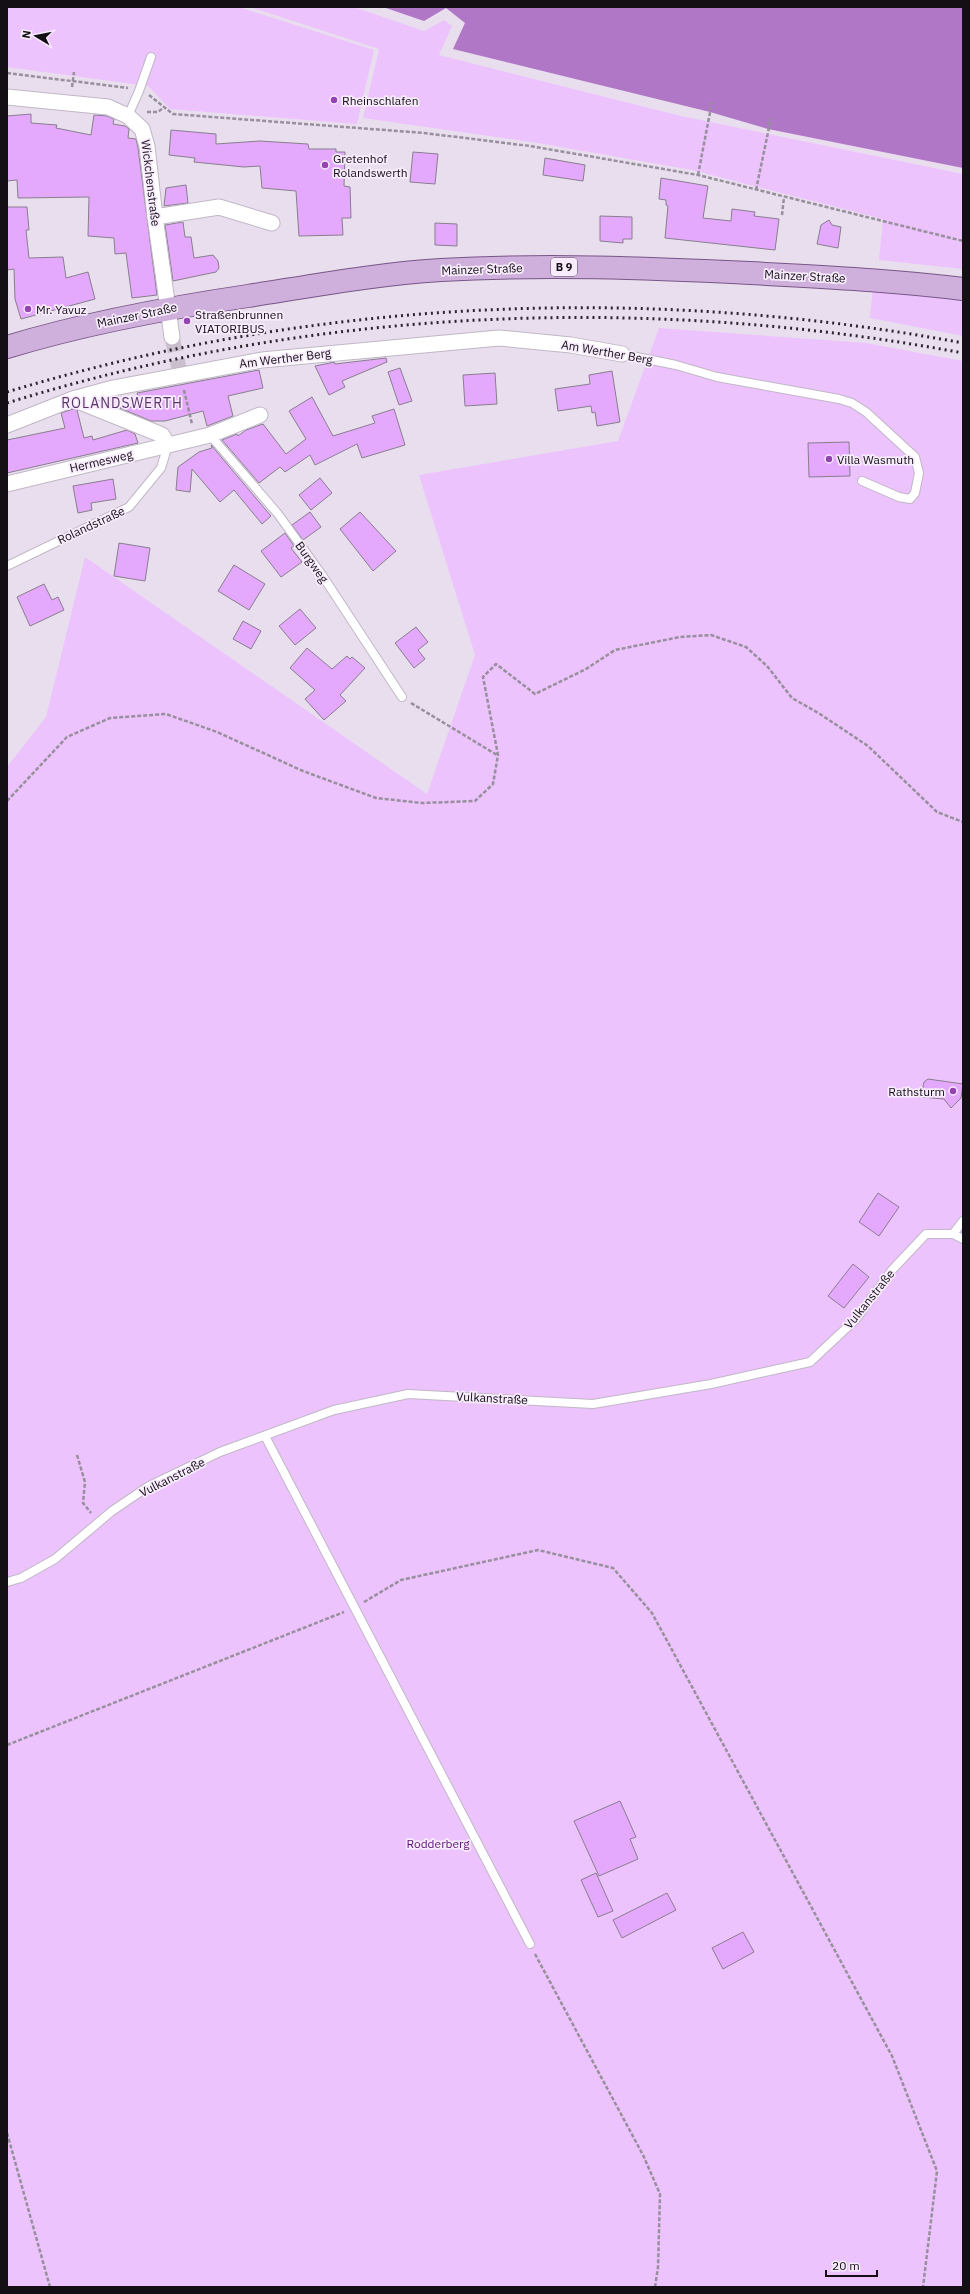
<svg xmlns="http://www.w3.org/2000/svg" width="970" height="2294" font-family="'IBM Plex Sans',sans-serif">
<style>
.green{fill:#ecc3fd}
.water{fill:#af77c6}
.building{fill:#e4a9fc;stroke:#887e8d}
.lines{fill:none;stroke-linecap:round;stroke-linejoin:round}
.street-tunnel{stroke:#c9bfcd;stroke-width:15;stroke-dasharray:15 8;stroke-linecap:butt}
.lane-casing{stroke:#c1b7c6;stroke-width:10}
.street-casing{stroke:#c1b7c6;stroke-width:17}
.primary-casing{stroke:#785687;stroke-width:24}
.path{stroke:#978f9b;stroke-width:2.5;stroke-dasharray:4 2;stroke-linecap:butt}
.lane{stroke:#fff;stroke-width:8}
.street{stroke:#fff;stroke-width:15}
.primary{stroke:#cfb0dc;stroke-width:22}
.rail{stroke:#2b262e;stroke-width:3;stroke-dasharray:2 4;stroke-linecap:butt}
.poi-dot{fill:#9443b2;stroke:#f7ebfc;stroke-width:1.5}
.labels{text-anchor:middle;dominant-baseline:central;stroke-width:3.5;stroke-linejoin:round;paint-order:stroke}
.shield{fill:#f7ebfc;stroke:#57515a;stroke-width:1}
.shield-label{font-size:11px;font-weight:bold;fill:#130f15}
.poi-label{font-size:12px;fill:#130f15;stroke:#f7ebfc;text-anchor:start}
.street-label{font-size:12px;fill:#130f15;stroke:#f7ebfc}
.park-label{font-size:12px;fill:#5b1174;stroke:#f7ebfc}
.quarter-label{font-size:14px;letter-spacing:1px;fill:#5a336a;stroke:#f7ebfc}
</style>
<rect width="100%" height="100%" fill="#e9deee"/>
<g class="green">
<polygon points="7,7 239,7 374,50 357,124 170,109 148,86 7,67"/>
<polygon points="250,7 354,7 424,31 444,20 452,26 439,55 681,116 963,174 963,269 879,260 883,219 692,170 532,142 363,118 379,49"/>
<polygon points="873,288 963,297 963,336 870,318"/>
<polygon points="659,328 866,343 963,361 963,2287 7,2287 7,767 46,717 85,557 427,794 475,655 419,475 618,441"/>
</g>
<polygon class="water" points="383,7 963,7 963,168 768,129 710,112 453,49 465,23 446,8 424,21"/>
<g class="building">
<polygon points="31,114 31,123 57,125 56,128 91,135 94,115 107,116 114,119 113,124 125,126 129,129 128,138 136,139 138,148 157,295 132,298 126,253 115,254 114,238 88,236 89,197 18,198 17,180 7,181 7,116"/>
<polygon points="171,130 216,134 216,144 260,141 308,144 309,149 336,149 336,152 345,152 344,186 350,187 351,218 342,218 343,235 299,236 296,191 262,188 260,166 244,167 194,162 195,158 169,155"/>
<polygon points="413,152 438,154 435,184 410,182"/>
<polygon points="545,158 585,165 583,181 543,175"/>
<polygon points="661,178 708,186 703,218 731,221 732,209 755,212 754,216 779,219 775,250 665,238 668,206 666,205 666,200 659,199"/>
<polygon points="186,185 188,203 164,206 166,188"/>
<polygon points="7,207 27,207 29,230 26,230 29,258 63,257 66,278 88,272 95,299 21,319 15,299 14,269 7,270"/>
<polygon points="600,216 632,217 632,239 623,239 623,243 600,241"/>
<polygon points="829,220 832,225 841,227 838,248 817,244 821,225"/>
<polygon points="183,222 185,237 191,237 194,258 213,255 218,261 219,268 216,272 173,281 165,225"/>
<polygon points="435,223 457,224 457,246 435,245"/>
<polygon points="386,358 387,362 342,381 345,387 329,395 315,366 330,363 334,362 335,364"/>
<polygon points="400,368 412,401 399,405 388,372"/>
<polygon points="259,370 263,388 228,396 233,416 207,426 203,411 165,421 151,421 120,408 141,406 137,393"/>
<polygon points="612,371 620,422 597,426 595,412 592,413 591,406 558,411 555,389 590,384 589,375"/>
<polygon points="495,373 497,404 465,406 463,375"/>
<polygon points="312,397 333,436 375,423 372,416 394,409 405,445 362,458 357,444 315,465 310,455 285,472 280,467 259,483 222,440 237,434 238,436 246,430 263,424 286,454 306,439 289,411"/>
<polygon points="73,409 77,410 84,438 92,436 93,440 127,430 135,434 138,443 7,473 7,440 65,428 61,413"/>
<polygon points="849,442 850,476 809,477 808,443"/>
<polygon points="211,445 271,516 262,524 234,490 220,502 192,469 190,492 176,490 178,467 199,452 212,448"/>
<polygon points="320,478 332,493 311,510 299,495"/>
<polygon points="113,479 116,499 91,503 92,510 78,513 73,486"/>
<polygon points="310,512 321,527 303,540 292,525"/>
<polygon points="360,512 396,551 373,571 340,529"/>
<polygon points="285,533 294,546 291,548 302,562 281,577 261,551"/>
<polygon points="119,543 150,548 145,581 114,576"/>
<polygon points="234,565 265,584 249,610 218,591"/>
<polygon points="44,584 52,600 58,597 64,610 30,626 17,597"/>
<polygon points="300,609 316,628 295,645 279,626"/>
<polygon points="243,621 261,631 251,649 233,639"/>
<polygon points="416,627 428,642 418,650 425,659 414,668 395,643"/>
<polygon points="307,648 332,669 347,656 350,659 352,657 365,668 340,695 346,701 324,720 305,699 315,690 290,668"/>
<polygon points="928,1079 963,1084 961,1098 951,1108 944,1099 921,1097 924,1082"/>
<polygon points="878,1193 899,1207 879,1236 859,1222"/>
<polygon points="853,1264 869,1277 844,1308 828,1296"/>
<polygon points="620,1801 636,1837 630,1839 638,1859 599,1876 574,1821"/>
<polygon points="596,1873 613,1911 598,1917 581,1880"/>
<polygon points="667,1893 676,1910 622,1938 613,1920"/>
<polygon points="743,1932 754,1952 723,1969 712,1948"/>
</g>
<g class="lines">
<polyline class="street-tunnel" points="172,337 179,368"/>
<g class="lane-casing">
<g id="lane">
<polyline points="128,116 139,91 151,57"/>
<polyline points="622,354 676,365 717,377 839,399 852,403 866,412 915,457 919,473 915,493 910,499 899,497 862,481"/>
<polyline points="210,435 278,514 322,575 402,697"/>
<polyline points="7,566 129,507 161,468 168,445"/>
<polyline points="953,1234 963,1221"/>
<polyline points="265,1436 530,1944"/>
<polyline points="7,1582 21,1578 55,1559 112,1511 149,1486 220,1452 334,1410 408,1394 593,1404 711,1384 810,1362 856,1319 892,1270 926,1234 953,1234 963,1239"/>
</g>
</g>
<g class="street-casing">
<g id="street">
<polyline points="7,97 108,107 128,116 142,129 147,146 155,217 172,337"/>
<polyline points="155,217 219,207 272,223"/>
<polyline points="73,399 162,435 168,445"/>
<polyline points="7,425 73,399 113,388 262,360 499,338 571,345 622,354"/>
<polyline points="7,484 210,435 260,415"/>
</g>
</g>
<g class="primary-casing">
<path id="primary" d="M7,347C86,323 167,308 248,296C312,286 376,274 441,270C544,264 647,268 750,273C821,277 892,280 963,289"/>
</g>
<g class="path">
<polyline points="7,73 128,88"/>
<polyline points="72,87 74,72"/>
<polyline points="149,95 173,114 424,133 530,146 698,175 963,241"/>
<polyline points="147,112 158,112 163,108"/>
<polyline points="698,175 712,102"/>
<polyline points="756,190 771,118"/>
<polyline points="782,215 784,197"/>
<polyline points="184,390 192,424"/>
<polyline points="411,703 497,755"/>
<polyline points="7,801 67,737 110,718 166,714 217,732 303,771 376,798 422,803 475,801 493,784 498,755 483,677 496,664 535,694 586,669 615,650 680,637 711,635 746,647 767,666 792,698 820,714 868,746 937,812 963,822"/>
<polyline points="77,1455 85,1482 83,1503 91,1513"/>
<polyline points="364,1602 401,1580 538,1550 613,1568 652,1613 892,2056 937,2171 923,2287"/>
<polyline points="7,1745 344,1612"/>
<polyline points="535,1954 643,2155 660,2194 658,2267 655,2287"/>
<polyline points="7,2133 50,2287"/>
</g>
<use href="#lane" class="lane"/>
<use href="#street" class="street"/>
<use href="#primary" class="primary"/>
<g class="rail">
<path d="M7,392C316,298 646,284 963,343"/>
<path d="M7,403C315,307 647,294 963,353"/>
</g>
</g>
<g class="poi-dot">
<circle cx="334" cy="100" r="4"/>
<circle cx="325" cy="165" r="4"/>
<circle cx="28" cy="309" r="4"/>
<circle cx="187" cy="321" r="4"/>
<circle cx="829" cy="459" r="4"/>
<circle cx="953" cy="1091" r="4"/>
</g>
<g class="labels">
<rect class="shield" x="551" y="258" width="26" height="18" rx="3"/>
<g class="shield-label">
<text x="564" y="267">B 9</text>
</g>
<g class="poi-label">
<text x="342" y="100">Rheinschlafen</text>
<text x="333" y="158">Gretenhof<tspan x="333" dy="14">Rolandswerth</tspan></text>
<text x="36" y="309">Mr. Yavuz</text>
<text x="195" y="314">Straßenbrunnen<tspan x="195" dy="14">VIATORIBUS</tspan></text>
<text x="837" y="459">Villa Wasmuth</text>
<text x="945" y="1091" text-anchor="end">Rathsturm</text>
</g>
<g class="street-label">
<text transform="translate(151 183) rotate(83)">Wickchenstraße</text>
<text transform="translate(482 269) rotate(-2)">Mainzer Straße</text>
<text transform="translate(805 276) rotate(3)">Mainzer Straße</text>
<text transform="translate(137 315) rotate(-12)">Mainzer Straße</text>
<text transform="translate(607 352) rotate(10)">Am Werther Berg</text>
<text transform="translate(285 358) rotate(-7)">Am Werther Berg</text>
<text transform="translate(101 461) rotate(-13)">Hermesweg</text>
<text transform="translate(91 525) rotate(-25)">Rolandstraße</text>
<text transform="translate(312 562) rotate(55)">Burgweg</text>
<text transform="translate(869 1299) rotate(-51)">Vulkanstraße</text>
<text transform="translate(492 1398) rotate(3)">Vulkanstraße</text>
<text transform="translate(172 1477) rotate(-27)">Vulkanstraße</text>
</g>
<g class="park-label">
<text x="438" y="1843">Rodderberg</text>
</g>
<g class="quarter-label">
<text x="122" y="403">ROLANDSWERTH</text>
</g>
</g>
<rect width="970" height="2294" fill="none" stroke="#130f15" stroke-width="16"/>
<g transform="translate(36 36) rotate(280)" stroke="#f7ebfc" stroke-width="3" paint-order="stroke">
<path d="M0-3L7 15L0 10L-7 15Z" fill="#130f15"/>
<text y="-6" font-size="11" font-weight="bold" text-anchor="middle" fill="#130f15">N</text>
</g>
<path d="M826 2270v6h51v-6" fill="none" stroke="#130f15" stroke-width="2"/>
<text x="832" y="2270" font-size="12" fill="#130f15" stroke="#f7ebfc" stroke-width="3" paint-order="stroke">20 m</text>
</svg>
